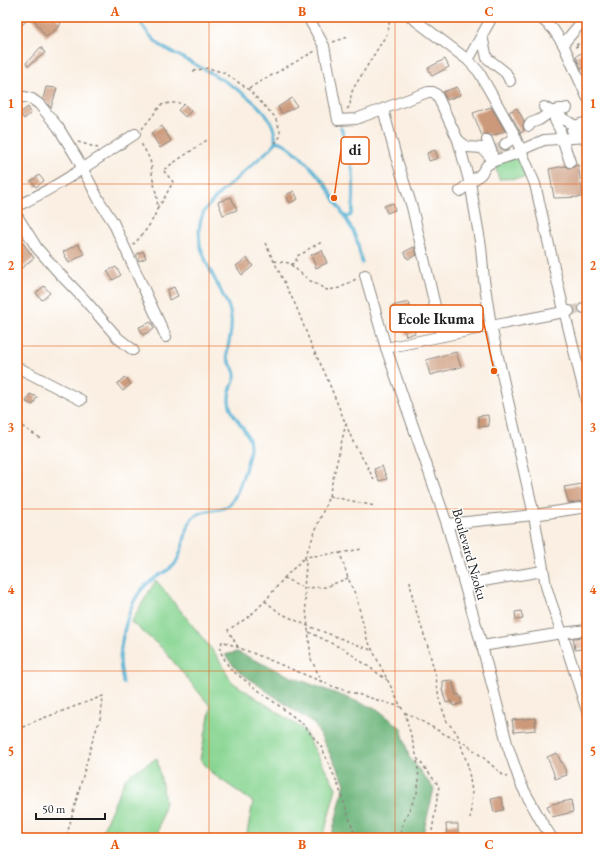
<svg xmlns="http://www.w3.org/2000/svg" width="604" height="855" font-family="'EB Garamond',serif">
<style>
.green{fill:#89d593;stroke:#527858}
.forest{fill:#6eb67d;stroke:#45694c}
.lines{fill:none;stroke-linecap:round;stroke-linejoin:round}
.stream{stroke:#58b3d5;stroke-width:3}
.building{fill:#cc9a7a}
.minor-tunnel{stroke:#d9cfc4;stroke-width:10;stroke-dasharray:10 5;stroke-linecap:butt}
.minor-casing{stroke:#8b867f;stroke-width:12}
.path{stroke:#8b867f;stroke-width:1.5;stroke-dasharray:3 3;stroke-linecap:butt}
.minor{stroke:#fff;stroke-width:10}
.grid{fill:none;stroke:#e8590c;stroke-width:1;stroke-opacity:0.55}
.labels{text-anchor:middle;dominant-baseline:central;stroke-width:3;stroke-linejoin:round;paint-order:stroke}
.street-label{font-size:14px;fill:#1c1c1c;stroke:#fff}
.leader{fill:none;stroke:#e8590c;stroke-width:1.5}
.callout-dot{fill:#e8590c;stroke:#fff;stroke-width:1.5}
.callout{fill:#fff;stroke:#e8590c;stroke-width:1.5}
.callout-label{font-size:15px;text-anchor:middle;font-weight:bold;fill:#1c1c1c}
.neatline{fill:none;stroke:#e8590c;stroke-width:1.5}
.grid-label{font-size:13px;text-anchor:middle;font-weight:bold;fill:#e8590c}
</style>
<rect width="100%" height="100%" fill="#fff"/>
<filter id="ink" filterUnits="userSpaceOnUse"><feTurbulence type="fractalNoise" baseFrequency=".025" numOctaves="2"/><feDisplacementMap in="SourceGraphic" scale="8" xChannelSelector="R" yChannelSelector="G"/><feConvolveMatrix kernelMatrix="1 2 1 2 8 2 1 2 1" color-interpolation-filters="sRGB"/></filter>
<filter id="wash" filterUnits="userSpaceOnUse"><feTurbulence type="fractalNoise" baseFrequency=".012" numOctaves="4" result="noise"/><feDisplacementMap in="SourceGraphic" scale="16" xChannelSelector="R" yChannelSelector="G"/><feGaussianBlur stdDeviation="0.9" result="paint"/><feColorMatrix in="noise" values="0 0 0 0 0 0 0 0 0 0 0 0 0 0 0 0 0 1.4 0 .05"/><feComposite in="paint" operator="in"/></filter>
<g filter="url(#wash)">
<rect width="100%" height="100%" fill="#faefe2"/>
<g class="green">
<polygon points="522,152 531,178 499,179 494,161"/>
<polygon points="156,580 217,656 232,682 303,729 336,788 323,838 246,838 253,802 213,774 200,759 211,707 162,648 131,622"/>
<polygon points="157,758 165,801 157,838 99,838 126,777"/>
</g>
<polygon class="forest" points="237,652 292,677 377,709 401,728 409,757 434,789 422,838 331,838 345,783 315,725 237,670 225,655"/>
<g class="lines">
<g class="stream">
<path d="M341,128C346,141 350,155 352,168C354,175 355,212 350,216C348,217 346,216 344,216"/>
<path d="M275,143L277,141C291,143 312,169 322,180L326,185L353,231L357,241L362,263"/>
<path d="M123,683C122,675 120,667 120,659C121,639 129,602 143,588C148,583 152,579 158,576C164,572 170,570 175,564C181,555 183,544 186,533C188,528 189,522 192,519C199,510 213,511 223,508C224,507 226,507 228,506C238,498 249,459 250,447C251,430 230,418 229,401C228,390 233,386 235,378C237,369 228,364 227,355C227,350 229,343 230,337C232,326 232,315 228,305L207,264L200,245L199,230L201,219L204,211L219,194L271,148C272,146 274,145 275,143C276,139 275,135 274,131C267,96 190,63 161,46C151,38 143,29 138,17"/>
</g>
</g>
<g id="blocks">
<g class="building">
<polygon points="32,17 55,17 61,22 59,27 46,37"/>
<polygon points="41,47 45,53 28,66 26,63"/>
<polygon points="587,50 587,66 581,69 576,56"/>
<polygon points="445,59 449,67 432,76 428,68"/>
<polygon points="46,87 57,88 51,108 43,99"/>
<polygon points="457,87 460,95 447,100 443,92"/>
<polygon points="292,98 297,106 282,114 278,107"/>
<polygon points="184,104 191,111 185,117 178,110"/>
<polygon points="28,107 31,113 24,119 20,113"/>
<polygon points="491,107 505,131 492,136 488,134 484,134 482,136 473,113"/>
<polygon points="517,108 524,121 523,126 524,130 521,133 509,112"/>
<polygon points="162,126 171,141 160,148 151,133"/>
<polygon points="435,150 438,158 429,161 427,153"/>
<polygon points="576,165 578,165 583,197 554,198 549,169 565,166 568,168 572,168"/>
<polygon points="39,175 44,181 36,187 31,181"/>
<polygon points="294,191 298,199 290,203 286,195"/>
<polygon points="231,197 237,210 223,215 218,202"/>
<polygon points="393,203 395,210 387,213 384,206"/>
<polygon points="23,243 34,258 17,272 17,262 23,256 17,250 17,248"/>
<polygon points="78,244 84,254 69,263 63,252"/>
<polygon points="414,247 417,255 408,259 404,252"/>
<polygon points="322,250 327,263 316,268 311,255"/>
<polygon points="143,251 146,258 139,261 136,255"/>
<polygon points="247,258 253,266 242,275 236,266"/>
<polygon points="116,267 121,275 113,280 107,271"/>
<polygon points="44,286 50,293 42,300 36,293"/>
<polygon points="174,287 178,296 169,300 167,290"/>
<polygon points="409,302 412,315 410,316 415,333 406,336 400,318 395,319 392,306"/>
<polygon points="151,322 154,329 143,335 139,327"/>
<polygon points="456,352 461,367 430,375 426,360"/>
<polygon points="125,377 131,384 123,391 117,384"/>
<polygon points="30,394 37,397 33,405 26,402"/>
<polygon points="488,415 489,426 479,427 478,416"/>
<polygon points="382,466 387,479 379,481 374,469"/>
<polygon points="582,484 585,501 569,503 564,487"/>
<polygon points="521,611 523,619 516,620 515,612"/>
<polygon points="587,637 587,648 575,650 573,638"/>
<polygon points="452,680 456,695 459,694 462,703 453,706 452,701 446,703 442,689 443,688 443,681"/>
<polygon points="535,718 536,730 514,732 512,720"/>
<polygon points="557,753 561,762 562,762 567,775 555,779 553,771 547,757"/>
<polygon points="502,797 504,810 494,812 491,799"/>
<polygon points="571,800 573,812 552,817 547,806 552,804"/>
<polygon points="446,824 458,824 458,835 447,836"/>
</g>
</g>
</g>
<g filter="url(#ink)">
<use href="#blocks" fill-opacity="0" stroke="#8b867f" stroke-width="1"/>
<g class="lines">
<g class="minor-tunnel">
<polyline points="493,152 505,144"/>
<polyline points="569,311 584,308"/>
</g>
<g class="minor-casing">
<g id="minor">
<polyline points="308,17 324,46 338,120 356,119 428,92 433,92 437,95 458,140 471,188 481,247 484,280 491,326 534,515 546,586 550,599 562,633 587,711"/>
<polyline points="411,17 468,60 479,72 514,134 535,184 562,302 587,403"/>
<polyline points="540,17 553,29 563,44 587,97"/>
<polyline points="17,22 22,17"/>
<polyline points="482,36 487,58 506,73 510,81"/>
<polyline points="563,44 586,17"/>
<polyline points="468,60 492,17"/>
<polyline points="17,97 25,97 32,99 39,104 58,127 77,158 100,202 113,222 166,337"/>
<polyline points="544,107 572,124 587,136"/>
<polyline points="567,108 563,109 559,109 554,112 555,120 560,130 562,138 570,162"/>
<polyline points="383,109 396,157 412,207 442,336"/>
<polyline points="529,126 531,123 539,120 552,111"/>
<path d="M572,130C576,125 580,123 587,123"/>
<polyline points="458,140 467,147 482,148 494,161"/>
<polyline points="487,140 492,153"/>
<polyline points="505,144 515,137"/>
<polyline points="521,150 544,140 587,137"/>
<polyline points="460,191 481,174 487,165 494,161 522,152"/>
<path d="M17,206C59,186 97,159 135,134"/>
<polyline points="17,216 37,248 59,273 84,299 118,338 133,350"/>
<polyline points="365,275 386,348 447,524 482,646 508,747 515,767 520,782 525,792 541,821 552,838"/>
<polyline points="584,308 587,308"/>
<polyline points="386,348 491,326 569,311"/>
<polyline points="17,367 81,400"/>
<polyline points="447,524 534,515 587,507"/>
<polyline points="465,584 543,571"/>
<polyline points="482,646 562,633 587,630"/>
</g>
</g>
<g class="path">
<polyline points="333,42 348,37"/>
<polyline points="576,45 587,39"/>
<polyline points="575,47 587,43"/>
<polyline points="193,71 208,68 225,73 248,89 275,117 280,130 280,137 275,143"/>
<polyline points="249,88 315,51"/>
<polyline points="347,109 350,106 351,95 353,89 388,32 390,17"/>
<polyline points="142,129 161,105 170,103 180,103"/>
<polyline points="78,142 98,148"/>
<polyline points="157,208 162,202 173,182 163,170 207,140"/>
<polyline points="265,243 296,306 312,347 324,371 354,444 366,464 374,480"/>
<path d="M133,245C142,235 153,223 157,209C159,201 153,182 152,173C151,170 152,167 151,164C149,156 144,148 140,142"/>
<polyline points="274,261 289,263 297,270 309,280 327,290 340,288 356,279"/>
<polyline points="291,265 296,261 297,256 305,252 310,248 322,242"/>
<polyline points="17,423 40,438"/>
<polyline points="346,423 329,496 305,557 340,553 348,578 356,596 367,639 401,707 405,713 417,758 439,786 431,838"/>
<polyline points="329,496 375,506"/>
<polyline points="340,553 362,549"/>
<polyline points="305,557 306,566 304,588 311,659 322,682"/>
<polyline points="284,578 305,557"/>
<polyline points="410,581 413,601 428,647 436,677 439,699 447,722 457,733 468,766 472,792 470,820"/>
<polyline points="265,601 280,613 308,626 371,650"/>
<polyline points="309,632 347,651 387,680"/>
<polyline points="238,647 228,630 250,616 265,601 284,578 304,588 326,587 348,578"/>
<polyline points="405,713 409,714 446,735 466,744 485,759 504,776 507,777"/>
<polyline points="17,730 33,722 103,696 101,716 93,739 66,838"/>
<polyline points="356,838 338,785 322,748 302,723 230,669 220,651 222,641 255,654 337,688 401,707"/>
<polyline points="399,838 403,823 417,793 419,780 417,758"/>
</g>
<use href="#minor" class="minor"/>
</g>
</g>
<path class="grid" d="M209,17V838M395,17V838M17,184H587M17,346H587M17,509H587M17,671H587"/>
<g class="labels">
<g class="street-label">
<text transform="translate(470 554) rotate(74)">Boulevard Nzoku</text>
</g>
</g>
<path class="leader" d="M334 198L341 150M494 371L483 319"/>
<g class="callout-dot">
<circle cx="334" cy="198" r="4"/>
<circle cx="494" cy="371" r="4"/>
</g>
<g class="callout">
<rect x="341" y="137" width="28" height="27" rx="4"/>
<rect x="390" y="305" width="93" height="27" rx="4"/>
</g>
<g class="callout-label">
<text x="355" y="155">di</text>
<text x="436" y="324">Ecole Ikuma</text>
</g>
<rect width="604" height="855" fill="none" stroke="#fff" stroke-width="44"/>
<path d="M36 813v6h69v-6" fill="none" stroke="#1c1c1c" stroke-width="2"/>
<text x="42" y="813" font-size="12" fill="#1c1c1c" stroke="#ffffff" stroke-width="3" paint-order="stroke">50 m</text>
<rect x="22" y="22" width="560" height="811" class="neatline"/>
<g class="grid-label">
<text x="115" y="16">A</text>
<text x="302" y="16">B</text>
<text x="489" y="16">C</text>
<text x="11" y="108">1</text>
<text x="593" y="108">1</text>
<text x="11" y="270">2</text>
<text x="593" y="270">2</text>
<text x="11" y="432">3</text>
<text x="593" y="432">3</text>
<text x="11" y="594">4</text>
<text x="593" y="594">4</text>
<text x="11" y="756">5</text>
<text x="593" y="756">5</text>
<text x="115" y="849">A</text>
<text x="302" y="849">B</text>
<text x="489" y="849">C</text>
</g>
</svg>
